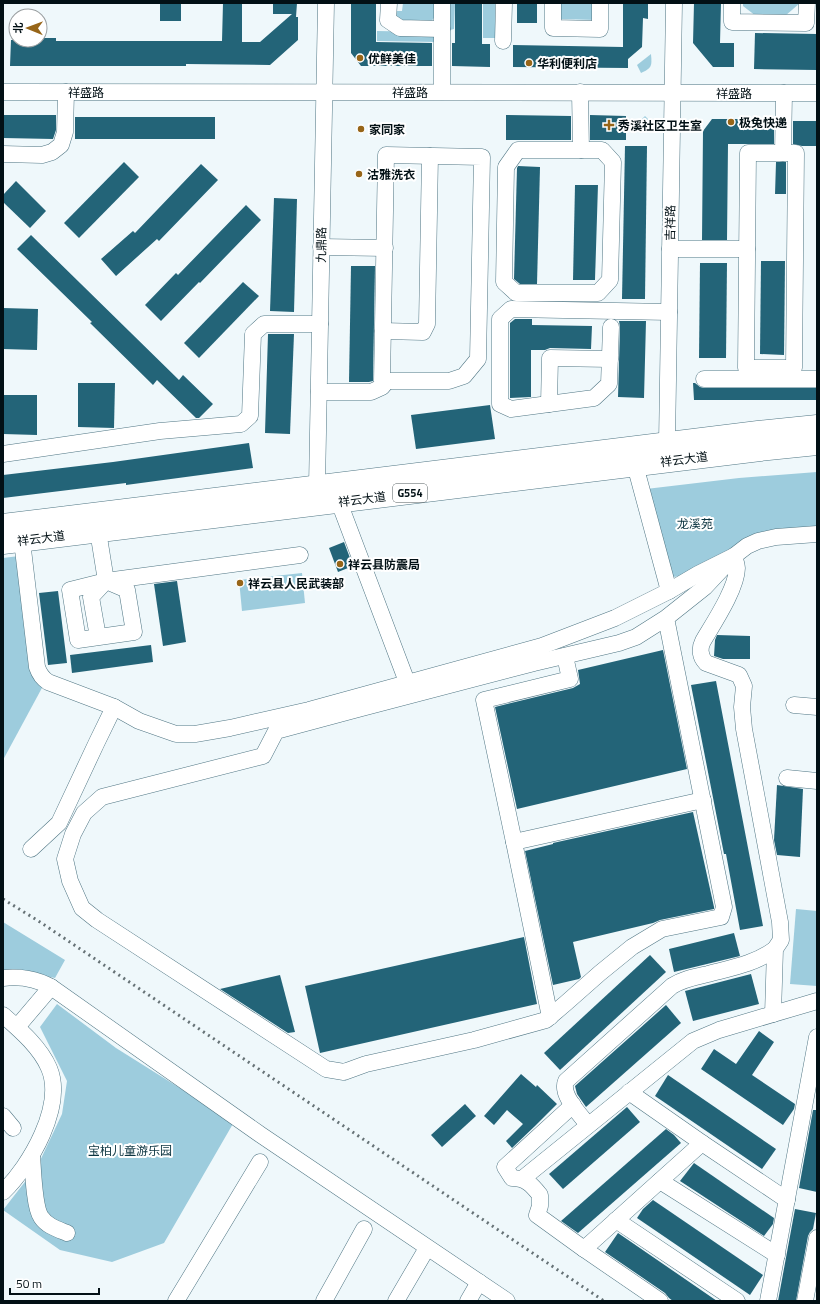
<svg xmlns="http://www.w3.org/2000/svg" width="820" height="1304" font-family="'Titillium Web','Noto Sans SC',sans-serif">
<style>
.green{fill:#9dccdd}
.building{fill:#236478}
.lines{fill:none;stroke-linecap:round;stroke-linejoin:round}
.minor-casing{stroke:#507684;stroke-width:17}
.highway-casing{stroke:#507684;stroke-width:23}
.minor{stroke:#fff;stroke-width:16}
.highway{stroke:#fff;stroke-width:22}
.rail{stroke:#667276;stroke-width:3;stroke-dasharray:2 4;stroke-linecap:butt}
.poi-dot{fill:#976518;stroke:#fff;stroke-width:1.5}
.labels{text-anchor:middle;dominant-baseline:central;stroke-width:4;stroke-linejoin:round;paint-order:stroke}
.shield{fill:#fff;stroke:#4e585b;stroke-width:1}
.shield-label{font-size:11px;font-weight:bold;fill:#021015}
.poi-label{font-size:12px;font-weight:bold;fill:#021015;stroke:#fff;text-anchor:start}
.street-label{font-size:12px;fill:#021015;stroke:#fff}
.park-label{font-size:12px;fill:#0d3541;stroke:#fff}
</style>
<rect width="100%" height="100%" fill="#eff8fb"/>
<g class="green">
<path d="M403,3H437V14L430,23C414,23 401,28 393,11H402Z"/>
<polygon points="450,3 455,3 454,29 450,30"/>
<rect x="483" y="3" width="12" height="35"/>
<polygon points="560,3 596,3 596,20 559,19"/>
<polygon points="743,3 800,3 785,16 756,16 743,6"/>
<polygon points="377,31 431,32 434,34 437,42 377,41"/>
<path d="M651,54C652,66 652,68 641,73L637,65Z"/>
<polygon points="645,116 655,126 650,131 640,121"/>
<polygon points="817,472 817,530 759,534 682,576 673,577 646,489 739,478"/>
<polygon points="19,556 43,686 3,760 3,558"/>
<polygon points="302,573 305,603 242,611 239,580"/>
<polygon points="796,909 817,911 817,986 790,984"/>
<polygon points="3,922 65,960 55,978 35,974 3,973"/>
<polygon points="57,1004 116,1048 234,1122 164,1243 112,1262 60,1250 3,1210 38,1165 62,1114 67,1081 40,1027"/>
</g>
<g class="building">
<rect x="160" y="3" width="21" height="18"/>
<polygon points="223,3 242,3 242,42 260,42 292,14 273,14 273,3 297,3 296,17 298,17 298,40 270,65 186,64 186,66 10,66 11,40 40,40 40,38 56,38 56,41 222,41"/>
<polygon points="351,3 376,3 376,42 432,43 432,66 361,66 351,53"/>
<polygon points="455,3 482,3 482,44 490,44 490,67 452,66 452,43 455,43"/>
<rect x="517" y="3" width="20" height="20"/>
<polygon points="623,3 648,3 648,19 643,18 642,47 628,59 628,68 513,67 513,45 623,47"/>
<polygon points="694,3 721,3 720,43 734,43 734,67 713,67 693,43"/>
<polygon points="755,33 817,34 817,70 754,69"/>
<polygon points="3,115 56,115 56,130 53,139 3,138"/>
<polygon points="506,115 571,116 571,140 506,140"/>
<polygon points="590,115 626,116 626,140 590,140"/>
<rect x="75" y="117" width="140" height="22"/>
<polygon points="712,119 770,119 770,120 774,120 774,144 728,144 727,240 702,240 703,131"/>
<polygon points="793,121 817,121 817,146 802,146 793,144"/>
<polygon points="625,146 647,146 645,299 622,299"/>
<polygon points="124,162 139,177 79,238 64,223"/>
<polygon points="776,162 786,162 786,194 775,194"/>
<polygon points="201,164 218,180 159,241 157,239 116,276 101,259 133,231 135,233"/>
<polygon points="518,166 540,167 537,284 520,284 514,279 517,168"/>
<polygon points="16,181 46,211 30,228 3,202 3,195"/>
<polygon points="575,185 598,185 595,280 573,280"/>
<polygon points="274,198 297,199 294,312 270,311"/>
<polygon points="246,205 261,220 200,283 199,282 161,321 145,305 176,273 178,275"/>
<polygon points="31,235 179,380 183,375 213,404 199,418 196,418 157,380 153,385 90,323 92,322 17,249"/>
<polygon points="761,261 785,261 784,355 760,354"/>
<polygon points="700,263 727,263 726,358 699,358"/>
<polygon points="351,266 375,266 373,381 369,382 349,382"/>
<polygon points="243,282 259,296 199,358 184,343"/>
<polygon points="3,308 38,309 37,350 3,349"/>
<polygon points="515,319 532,319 532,325 592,326 591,349 550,348 545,350 531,350 531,397 510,398 510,323"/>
<polygon points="619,321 646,321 644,398 618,397 620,327"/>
<polygon points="268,334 294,334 290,434 265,433"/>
<polygon points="78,383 115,383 114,428 78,427"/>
<polygon points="693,383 695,383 700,387 704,388 817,388 817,400 694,400"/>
<polygon points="3,395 37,395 37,435 3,434"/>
<polygon points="490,405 495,439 416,449 411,415"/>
<polygon points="249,443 253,468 126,485 126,483 3,498 3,475 113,462"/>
<polygon points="344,542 353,566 338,572 329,548"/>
<polygon points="177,581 186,642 163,646 154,584"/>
<polygon points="58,591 67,663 48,665 39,593"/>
<polygon points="717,635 750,636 750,659 723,659 714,656 715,640"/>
<polygon points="151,645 153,662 72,673 70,655"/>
<polygon points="663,650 687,769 517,809 495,707 573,688 580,684 578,670"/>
<polygon points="716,681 763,926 740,930 726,854 724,854 691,685"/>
<polygon points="777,785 803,789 800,857 777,855 774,840"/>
<polygon points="693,812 714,907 714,909 660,920 653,923 573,942 581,977 579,979 553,985 525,851 553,844 553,843"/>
<polygon points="734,933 740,956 674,972 669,949"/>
<polygon points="524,937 537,1004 320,1053 305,986"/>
<polygon points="650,955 666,972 560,1070 544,1053"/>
<polygon points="751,974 759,1004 693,1021 685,991"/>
<polygon points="280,975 295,1032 288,1033 220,989"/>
<polygon points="666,1005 681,1023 586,1107 577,1094 575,1086"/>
<polygon points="759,1031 774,1042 752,1075 795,1104 794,1109 783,1125 701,1069 714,1049 736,1064"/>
<polygon points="521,1074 536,1087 537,1085 557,1104 535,1126 512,1148 506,1141 523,1124 507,1110 494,1125 484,1116"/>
<polygon points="668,1075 776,1149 762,1169 655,1096"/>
<polygon points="465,1104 476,1116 442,1147 431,1135"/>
<polygon points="627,1107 640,1122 563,1189 549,1174"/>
<polygon points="813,1110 817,1110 817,1192 799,1188"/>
<polygon points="666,1129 674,1135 681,1143 578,1233 561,1221"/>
<polygon points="694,1163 774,1218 773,1224 764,1236 680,1181"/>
<polygon points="653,1200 763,1275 750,1295 637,1218 643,1209"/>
<polygon points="795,1209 816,1213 813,1229 810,1232 808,1236 796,1301 778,1301"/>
<polygon points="618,1233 717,1301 673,1301 669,1298 665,1293 605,1252"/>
</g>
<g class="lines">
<g class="minor-casing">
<g id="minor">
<polyline points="389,3 388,20 400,28 442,29"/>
<polyline points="553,3 553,28 600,29 600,3"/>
<polyline points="732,3 732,22 806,23 807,3"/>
<polyline points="503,41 504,3"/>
<polyline points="3,92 817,93"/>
<polyline points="442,92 442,3"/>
<polyline points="580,92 581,150"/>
<polygon points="518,150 602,150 613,162 610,280 598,293 516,293 504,282 506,167"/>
<polygon points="748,153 796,153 794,368 746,368"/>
<polyline points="783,153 784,93"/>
<polyline points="3,154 42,155 52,152 61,145 65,132 66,92"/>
<polygon points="386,155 482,157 478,359 464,376 449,381 382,381"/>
<polyline points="321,247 385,248"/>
<polyline points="670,249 747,249"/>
<polyline points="611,327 609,384 594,398 511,409 500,404 500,319 511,309 669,312"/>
<polyline points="383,331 423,332 427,324 430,156"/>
<polyline points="704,379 817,379"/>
<polyline points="319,392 371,392 382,387 387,381"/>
<polyline points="549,404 550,358 610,359"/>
<polyline points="667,443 674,3"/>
<polyline points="3,454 160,431 241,424 250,416 253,334 264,324 320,324"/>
<polyline points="635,465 669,591"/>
<polyline points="317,486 326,3"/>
<polyline points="339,502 407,682"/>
<polyline points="98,531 106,581"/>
<path d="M22,541L37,667C39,673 42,678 48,682L114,707L139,721L176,734H195L230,728L309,710L542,646L615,618L669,591L698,574L734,556L747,546L758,541L776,537L817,534"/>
<path d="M666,618L724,907L721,917L662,929L632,947L600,973L566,1003L546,1020L474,1040L366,1064L344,1072L326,1069L97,920L82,908L70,881L65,859L73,834L84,813L102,797L263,756L276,731L358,709L534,663L619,643L636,637L666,618L705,587L734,556C735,560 737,564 737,568C737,588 713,624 703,641C699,649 700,657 706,663L739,675L744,686L742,707L744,729L780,922L781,940L775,949L773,1014"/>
<polyline points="98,637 91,597 106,581 127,590 134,632 78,640 70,590 106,581 300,555"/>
<polyline points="794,705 817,707"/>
<polyline points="787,778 817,781"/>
<polyline points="514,842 484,700 570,679 565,656"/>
<polyline points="31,849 59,823 96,744 114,707"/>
<path d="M3,978C19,976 37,979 51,987L261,1135L507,1301"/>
<path d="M3,1015C20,1030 40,1047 49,1068C65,1106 30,1166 3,1192"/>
<polyline points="550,1017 514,842 703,800"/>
<polyline points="17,1027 51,987"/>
<polyline points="629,1092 702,1143 787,1200"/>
<path d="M573,1105L505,1167L512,1178C526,1178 532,1185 540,1195V1206L537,1215L584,1249L702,1143"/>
<polyline points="3,1116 13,1128"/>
<path d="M588,1125C580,1114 560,1095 566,1081L672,986C683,979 695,977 708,974C731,968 755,964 775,949"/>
<path d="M32,1155C33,1168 34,1207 41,1217C47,1226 57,1229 67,1233"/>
<polyline points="522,1179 693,1041 719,1030 817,1001"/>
<polyline points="660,1181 777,1255"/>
<polyline points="616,1220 737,1301"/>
<polyline points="584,1249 660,1301"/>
<polyline points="176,1301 260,1162"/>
<polyline points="324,1301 364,1229"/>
<polyline points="396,1301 427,1248"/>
<polyline points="468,1301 479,1282"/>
<polyline points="768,1301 817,1037"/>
<polyline points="805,1301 817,1238"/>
</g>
</g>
<g class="highway-casing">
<g id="highway">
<polyline points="3,525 758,432 817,426"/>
<polyline points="3,543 760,450 817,444"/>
</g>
</g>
<use href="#minor" class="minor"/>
<use href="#highway" class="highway"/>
<polyline class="rail" points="3,899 40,922 604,1301"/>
</g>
<g class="poi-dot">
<circle cx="360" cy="58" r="4"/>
<circle cx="529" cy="63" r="4"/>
<circle cx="731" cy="122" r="4"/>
<path d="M607 119h4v4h4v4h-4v4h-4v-4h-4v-4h4z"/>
<circle cx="361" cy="129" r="4"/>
<circle cx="359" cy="174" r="4"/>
<circle cx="340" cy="564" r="4"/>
<circle cx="240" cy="583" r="4"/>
</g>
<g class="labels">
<rect class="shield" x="393" y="484" width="34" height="18" rx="3"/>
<g class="shield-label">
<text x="410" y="493">G554</text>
</g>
<g class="poi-label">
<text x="368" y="58">优鲜美佳</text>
<text x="537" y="63">华利便利店</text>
<text x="739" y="122">极兔快递</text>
<text x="618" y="125">秀溪社区卫生室</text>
<text x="369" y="129">家同家</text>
<text x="367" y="174">沽雅洗衣</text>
<text x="348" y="564">祥云县防震局</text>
<text x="248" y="583">祥云县人民武装部</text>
</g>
<g class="street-label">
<text x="86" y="92">祥盛路</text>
<text x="410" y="92">祥盛路</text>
<text x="734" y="93">祥盛路</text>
<text transform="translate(670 223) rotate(-89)">吉祥路</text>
<text transform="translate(321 245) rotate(-89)">九鼎路</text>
<text transform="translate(684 459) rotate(-7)">祥云大道</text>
<text transform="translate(362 499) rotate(-7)">祥云大道</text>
<text transform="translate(41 538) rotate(-7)">祥云大道</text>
</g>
<g class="park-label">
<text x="695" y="523">龙溪苑</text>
<text x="130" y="1150">宝柏儿童游乐园</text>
</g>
</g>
<rect width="820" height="1304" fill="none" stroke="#021015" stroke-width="8"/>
<g transform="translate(28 28) rotate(271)"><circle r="19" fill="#ffffff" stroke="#9a9fa1"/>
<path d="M0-3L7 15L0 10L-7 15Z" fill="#976518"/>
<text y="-6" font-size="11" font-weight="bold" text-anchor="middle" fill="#021015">北</text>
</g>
<path d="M10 1288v6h89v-6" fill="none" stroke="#021015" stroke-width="2"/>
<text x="16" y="1288" font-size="12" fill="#021015" stroke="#ffffff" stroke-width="3" paint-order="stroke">50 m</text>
</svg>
